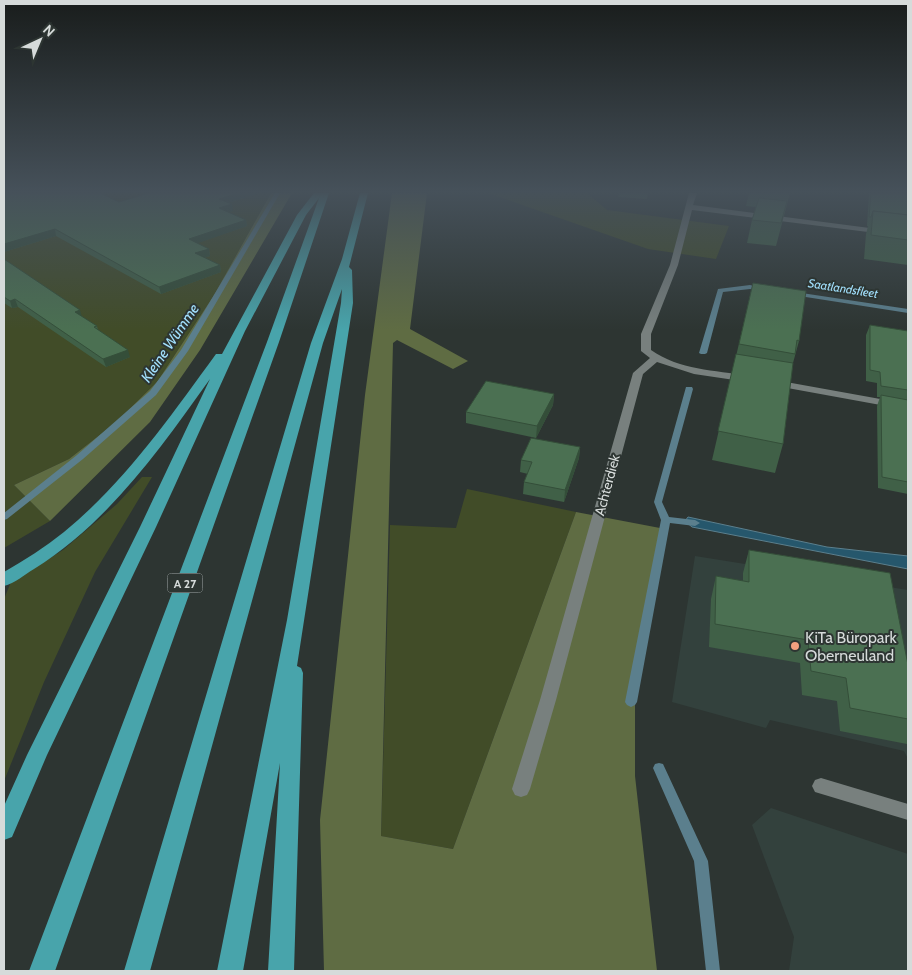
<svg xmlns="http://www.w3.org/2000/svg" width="912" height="975" font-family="Cabin,sans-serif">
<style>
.built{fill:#33413d}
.green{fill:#414c28}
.forest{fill:#5f6c43}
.water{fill:#26576c;stroke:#5b7f8d}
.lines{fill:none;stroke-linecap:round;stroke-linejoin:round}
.stream{fill:#5b7f8d;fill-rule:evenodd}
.minor{fill:#78807e;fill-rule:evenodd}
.motorway{fill:#48a4ab;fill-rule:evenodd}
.wall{fill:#406047}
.shaded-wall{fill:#344e39}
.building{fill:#4b7052;stroke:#344e39}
.poi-dot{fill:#f2a07f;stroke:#2d3532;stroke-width:2}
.labels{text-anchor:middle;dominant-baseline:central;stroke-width:4;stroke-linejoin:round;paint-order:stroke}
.far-water-label{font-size:12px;font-style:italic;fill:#a2e0fd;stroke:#2d3532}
.shield{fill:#2d3532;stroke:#a3a9a8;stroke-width:1}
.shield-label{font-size:12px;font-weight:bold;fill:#d6dbda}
.street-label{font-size:14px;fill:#d6dbda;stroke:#2d3532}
.water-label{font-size:15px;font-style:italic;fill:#a2e0fd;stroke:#2d3532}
.near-poi-label{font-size:16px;fill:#d6dbda;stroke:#2d3532;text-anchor:start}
</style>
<rect width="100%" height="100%" fill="#2d3532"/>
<g class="built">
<polygon points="695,556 908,590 908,759 904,751 770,720 766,728 672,702"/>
<polygon points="771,808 908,854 908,971 789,971 794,937 752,825"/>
</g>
<g class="green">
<polygon points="4,193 271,193 214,295 157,382 115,423 69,459 14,485 50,521 4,548"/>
<polygon points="488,193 587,193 607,210 729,226 716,259 648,249"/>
<polygon points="142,477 152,477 95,572 44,682 4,781 4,599 11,582 63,550 117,504"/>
<polygon points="467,489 576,512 453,849 381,836 390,525 456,528"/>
</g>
<g class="forest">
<polygon points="271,193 292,193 200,350 150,422 50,521 14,485 69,459 115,423 157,382 214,295"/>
<polygon points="392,193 427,193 410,329 468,361 453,369 397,340 393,343 381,836 453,849 576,512 660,528 635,666 635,776 657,971 324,971 320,820 365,395"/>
</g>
<polygon class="water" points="688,517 827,547 908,556 908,569 692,527 685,521"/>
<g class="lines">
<g class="stream">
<polygon points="275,193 280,193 188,351 156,395 83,459 7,519 4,520 4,513 77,455 150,391 181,350"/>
<polygon points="750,285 765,289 762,291 750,289 723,292 707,353 705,354 701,354 699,353 718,289"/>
<polygon points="795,292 908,309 908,313 793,295 793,293"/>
<polygon points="686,387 692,387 693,389 662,502 669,517 695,520 700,523 695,526 670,523 637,702 635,705 631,707 627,705 625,702 661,520 654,502"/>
<polygon points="659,763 663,764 708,861 720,971 706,971 694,861 653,768 655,764"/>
</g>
<g class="minor">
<path d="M689,193H697L693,205L908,233V237L692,210L678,265L651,334V350C679,370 715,370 748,376L753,379L748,382L694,374L657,362L643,374L556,700L530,789L527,795L521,797L515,795L512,789L540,700L633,373L650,358L641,351V334L670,265Z"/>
<polygon points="775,380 908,404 908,410 771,385 770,383 771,381"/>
<polygon points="821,778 908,804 908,820 815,792 812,786 815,780"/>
</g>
<g class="motorway">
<path d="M314,193H329L279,342L55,971H29L267,342L319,198L306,215L245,331L156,527L47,755L12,837L4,840V806L27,755L140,527L210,379C160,449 108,523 34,569C24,575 15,583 4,586V572C25,560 45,547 64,532C125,482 170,417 216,354H222L297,215Z"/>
<polygon points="360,193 368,193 349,267 352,270 353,303 297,666 301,668 303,673 294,971 268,971 280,763 243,971 217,971 287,620 341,303 342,289 323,343 150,971 124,971 311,343 342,259"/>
</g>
</g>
<g class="wall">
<polygon points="4,193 119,202 149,193 259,193 228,203 233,211 228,212 246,220 247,226 197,243 209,249 210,256 204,258 220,265 221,272 161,294 56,236 4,252"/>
<polygon points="619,193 648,193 647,199 618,197"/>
<polygon points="749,193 790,193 776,246 747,243 752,220 756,207 746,206"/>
<polygon points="869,193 908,193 908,265 864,259 866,234 868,226 867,226"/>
<polygon points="4,259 82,317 97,326 98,330 130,357 106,367 18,307 12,308 4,303"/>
<polygon points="753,283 799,341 793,363 783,444 775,473 712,460"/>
<polygon points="870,325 908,343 908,494 878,488 877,406 880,397 877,397 877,383 866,381 866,335"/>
<polygon points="554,394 553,405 536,438 466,423 466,412"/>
<polygon points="580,447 579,458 564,502 523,494 524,482 528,474 520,472 521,460"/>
<polygon points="749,550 908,665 908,742 907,744 840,731 837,701 802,695 800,663 709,647 711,599 716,576 743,581 743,573"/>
</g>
<g class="shaded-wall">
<polygon points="238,193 259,193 220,205 219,199"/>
<polygon points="232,204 233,211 220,215 219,208"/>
<polygon points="246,220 247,226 190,246 189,239"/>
<polygon points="55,229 56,236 4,252 4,244"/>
<polygon points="209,249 210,256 196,260 195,253"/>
<polygon points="220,265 221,272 161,294 159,287"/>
<polygon points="15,299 18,307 12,308 10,301"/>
<polygon points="80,310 82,317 75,312"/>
<polygon points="128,350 130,357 106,367 103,359"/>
<polygon points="554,394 553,405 536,438 537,426"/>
<polygon points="580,447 579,458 564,502 565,490"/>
</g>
<g class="building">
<polygon points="4,193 100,193 119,202 149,193 238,193 219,199 232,204 219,208 246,220 189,239 209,249 195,253 220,265 159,287 55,229 4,244"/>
<polygon points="871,193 908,193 908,215 873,211 871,217 869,217"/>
<polygon points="759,198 787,201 781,223 752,220"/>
<polygon points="873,211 908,215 908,240 871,235"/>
<polygon points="4,259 80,310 75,312 97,326 94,327 128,350 103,359 15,299 10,301 4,297"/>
<polygon points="753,283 806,291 799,341 797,340 795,354 739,344"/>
<polygon points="870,325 908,331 908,390 881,386 880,372 870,370"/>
<polygon points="736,354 793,363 783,444 718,431"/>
<polygon points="486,381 554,394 537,426 466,412"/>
<polygon points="881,395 908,400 908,482 882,477"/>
<polygon points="531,438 580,447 565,490 524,482 532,462 521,460"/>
<polygon points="749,550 890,573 908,665 908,719 850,708 846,678 811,671 808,640 715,624 716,576 749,582"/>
</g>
<linearGradient id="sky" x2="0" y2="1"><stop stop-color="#191d1c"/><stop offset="0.58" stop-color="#46515a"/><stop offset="1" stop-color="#46515a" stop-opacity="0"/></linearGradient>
<rect width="912" height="330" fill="url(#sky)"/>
<circle class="poi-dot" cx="795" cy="646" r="5"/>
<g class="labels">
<g class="far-water-label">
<text transform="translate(843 288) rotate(9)">Saatlandsfleet</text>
</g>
<rect class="shield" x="167.5" y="573.5" width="35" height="19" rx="4"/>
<g class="shield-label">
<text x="185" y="583">A 27</text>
</g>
<g class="street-label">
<text transform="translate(607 485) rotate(-75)">Achterdiek</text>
</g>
<g class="water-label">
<text transform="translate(170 343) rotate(-56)">Kleine Wümme</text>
</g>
<g class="near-poi-label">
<text x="805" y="637">KiTa Büropark<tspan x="805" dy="18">Oberneuland</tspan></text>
</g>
</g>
<rect width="912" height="975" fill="none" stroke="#d6dbda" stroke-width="10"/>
<g transform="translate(40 40) rotate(44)" stroke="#2d3532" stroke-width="4" paint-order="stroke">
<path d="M0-4L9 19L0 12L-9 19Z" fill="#d6dbda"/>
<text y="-8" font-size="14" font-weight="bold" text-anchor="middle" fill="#d6dbda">N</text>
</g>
</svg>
